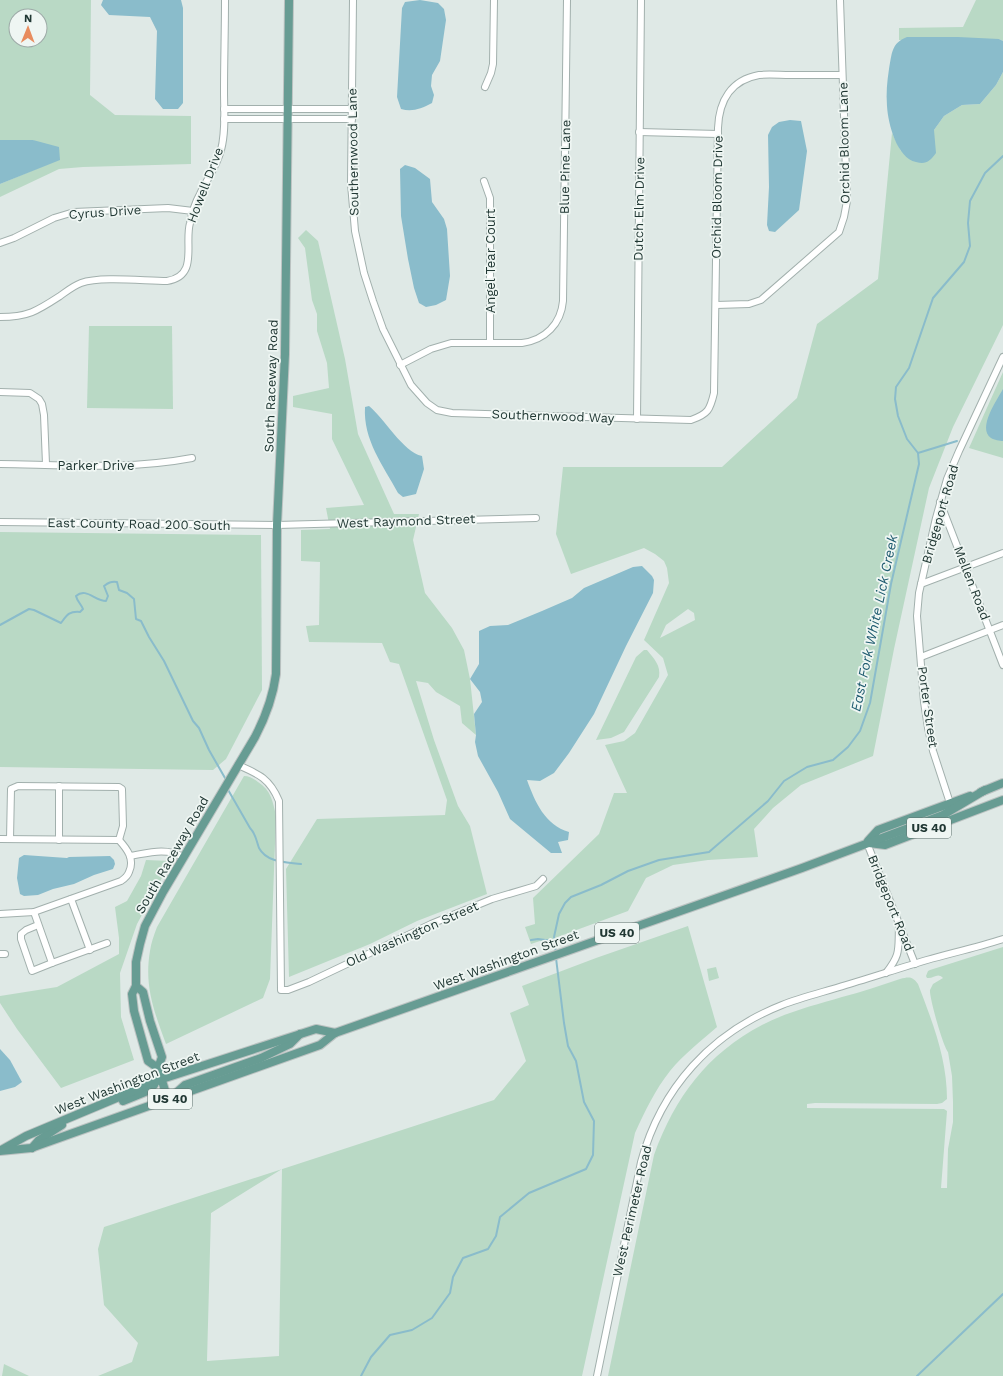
<svg xmlns="http://www.w3.org/2000/svg" width="1003" height="1376" font-family="'Work Sans',sans-serif">
<style>
.green{fill:#b9d9c5;fill-rule:evenodd}
.water{fill:#8abccb}
.lines{fill:none;stroke-linecap:round;stroke-linejoin:round}
.stream{stroke:#8abccb;stroke-width:2}
.minor-casing{stroke:#a2b0ad;stroke-width:8}
.major-casing{stroke:#bcc3c2;stroke-width:10}
.minor{stroke:#fff;stroke-width:6}
.major{stroke:#679c93;stroke-width:8}
.labels{text-anchor:middle;dominant-baseline:central;stroke-width:3.5;stroke-linejoin:round;paint-order:stroke}
.shield{fill:#eff6f3;stroke:#5f716d;stroke-width:1}
.shield-label{font-size:12px;font-weight:bold;fill:#213834}
.street-label{font-size:13px;fill:#213834;stroke:#eff6f3}
.water-label{font-size:14px;font-style:italic;fill:#205c70;stroke:#eff6f3}
</style>
<rect width="100%" height="100%" fill="#dfe9e6"/>
<g class="green">
<path d="M0,0H91L90,95L115,115L191,116V164L83,167L59,169L0,197V184L60,159L33,140H0ZM16,16H40V40H16Z"/>
<polygon points="976,0 1003,0 1003,41 999,39 899,40 899,28 963,27"/>
<path d="M1003,72V325L953,427L929,488L894,649L873,756L801,785L773,808L754,829L758,857L708,860L673,865L646,878L628,911L544,942L540,941L531,944L525,927L535,924L533,898L599,834L614,793H627L605,745L624,741L635,733L668,675L663,658L644,640L669,583L667,568L664,561L655,554L644,548L571,574L556,534L563,467H722L797,398L817,324L878,279L892,133L901,151L934,130L944,116L962,105L980,104L996,85ZM688,609L694,613L695,620L660,638L666,625Z"/>
<polygon points="306,230 318,241 345,359 358,434 394,514 419,514 413,540 425,593 452,628 464,650 470,679 476,735 462,723 460,706 436,692 428,683 416,681 434,740 458,806 470,826 487,894 417,921 370,944 289,977 286,869 317,819 445,815 447,800 399,664 390,662 382,643 309,642 306,626 319,625 320,562 301,561 301,530 330,529 326,508 364,505 332,439 332,414 293,407 293,396 329,388 327,363 317,331 317,314 312,300 305,248 298,238"/>
<polygon points="89,326 172,326 173,409 87,408"/>
<polygon points="1003,372 1003,458 969,448"/>
<polygon points="0,532 261,535 262,690 226,759 213,770 0,767"/>
<path d="M644,650H647C654,659 661,665 659,677L624,732L611,738L596,740L636,657Z"/>
<path d="M244,776C249,776 254,779 258,782C271,790 273,802 276,816L270,979L263,998L166,1044C154,1011 144,986 150,951C151,943 154,935 157,927Z"/>
<polygon points="146,860 171,861 137,924 120,973 121,1017 134,1060 61,1088 17,1029 0,1003 0,996 57,987 119,954 119,938 115,907 127,901 141,876"/>
<path d="M688,926L717,1027C701,1041 683,1055 670,1071C655,1090 645,1111 635,1133L582,1376H98L132,1362L138,1343L104,1305L98,1249L104,1227L494,1100L526,1061L510,1013L529,1005L522,986L596,958ZM282,1169L279,1356L207,1361L211,1213Z"/>
<path d="M1003,947V1376H608L654,1155C675,1097 707,1054 762,1025C787,1012 815,1005 842,997C862,992 881,985 900,979C909,977 912,976 918,984C932,1021 947,1058 947,1099L942,1103L937,1104L815,1103L807,1104V1108L944,1109L947,1111L941,1188H947L948,1149L953,1122V1102L952,1076L948,1052C943,1046 929,997 930,990C931,988 932,986 933,984L943,978C937,972 934,979 927,978L926,976L928,971L930,970Z"/>
<polygon points="716,967 719,978 709,981 707,969"/>
<polygon points="4,1364 29,1376 2,1376"/>
</g>
<g class="water">
<polygon points="103,0 181,0 183,8 183,103 178,109 163,109 155,99 157,31 150,17 109,15 101,5"/>
<path d="M420,0L438,3L444,9L446,20L440,61L432,75L431,86L434,95L432,103C421,109 412,112 401,109L397,97L402,8L405,2Z"/>
<path d="M907,37H958L999,39L1003,41V72L996,85L980,104L962,105L944,116L934,130L936,153C930,161 926,165 916,162C897,158 888,124 887,106C886,93 887,82 889,69C892,54 891,43 907,37Z"/>
<polygon points="790,120 801,121 807,151 799,210 775,232 769,231 767,225 769,187 768,135 772,127 779,122"/>
<polygon points="0,140 33,140 59,147 60,160 0,184"/>
<polygon points="405,165 415,168 430,179 432,202 444,219 447,229 450,276 446,300 436,305 426,307 419,303 414,288 408,259 401,216 400,169"/>
<path d="M1003,389V441C1000,441 994,440 991,438C977,428 997,400 1003,389Z"/>
<path d="M369,406C384,418 403,452 422,456L424,469L416,494L403,497L398,493C383,465 363,440 365,407Z"/>
<path d="M642,566L652,576L654,580L653,593L626,646L594,714L569,753L554,773L540,781L527,780C535,802 545,825 569,832L568,840L558,842L562,853H551L510,819L498,792L478,756L475,742L476,735L474,714L482,702L480,692L470,679L479,664V631L490,626L508,625L542,611L572,598L584,588L633,567Z"/>
<polygon points="24,855 67,858 69,857 110,856 114,860 115,864 113,869 94,875 74,884 53,889 38,895 24,896 20,894 17,878 19,858"/>
<polygon points="0,1049 10,1060 22,1082 15,1087 0,1091"/>
</g>
<g class="lines">
<g class="stream">
<polyline points="918,453 957,441"/>
<path d="M0,625L29,609L34,610L61,623C67,615 69,611 80,612L83,609C81,604 77,601 76,596C86,587 95,601 106,601L108,596L104,586C108,583 111,581 117,582L119,590L127,593L134,599L136,619L141,621L149,637L164,661L193,721L199,728L209,750L225,778"/>
<path d="M227,788L250,828C256,834 256,840 259,848C267,863 287,862 301,864"/>
<polyline points="531,940 538,939 553,941"/>
<polyline points="556,954 554,937 559,914 565,903 571,897 601,885 628,871 659,860 709,852 768,801 784,781 807,767 833,760 848,747 860,731 870,703 891,584 919,464 918,453 907,439 898,416 895,399 896,387 909,368 933,298 964,262 970,246 968,223 970,201 985,173 1003,156"/>
<polyline points="361,1376 371,1357 390,1335 412,1330 432,1318 450,1293 453,1277 463,1258 488,1249 496,1236 500,1217 529,1193 586,1169 593,1155 594,1121 584,1102 576,1061 568,1046 564,1023 556,958"/>
<polyline points="917,1376 1003,1294"/>
</g>
<g class="minor-casing">
<g id="minor">
<path d="M353,0L351,184L355,231L364,273L373,301L383,329L411,385L427,403L437,410L452,413L691,420C708,414 710,410 714,393L718,128C719,101 731,80 759,75C769,74 780,75 790,75C808,75 825,75 842,75"/>
<polyline points="485,87 491,73 493,64 494,0"/>
<polyline points="224,109 352,109"/>
<polyline points="224,119 352,119"/>
<polyline points="639,132 718,134"/>
<polyline points="484,181 490,198 490,342"/>
<polyline points="0,243 14,238 54,218 74,212 168,208 193,211"/>
<polyline points="716,305 749,304 761,300 839,232 844,217 847,201 840,0"/>
<path d="M0,317C28,317 37,311 60,296C67,291 73,286 81,283C101,276 144,281 167,281C199,276 184,244 190,223C192,213 195,203 200,194C207,179 217,166 221,150C226,131 224,111 224,92C224,61 225,31 225,0"/>
<path d="M400,365L431,349L451,343H522C545,340 561,324 563,301L567,0"/>
<polyline points="0,392 30,393 39,399 42,404 44,415 46,464"/>
<polyline points="637,419 641,0"/>
<path d="M0,464C64,465 129,470 192,458"/>
<polyline points="940,502 1003,665"/>
<polyline points="0,522 277,525 536,518"/>
<polyline points="921,584 1003,553"/>
<polyline points="921,657 1003,625"/>
<path d="M238,765C259,774 270,779 279,801L281,990H288L309,982L431,924L492,899L536,886L543,879"/>
<polyline points="950,803 933,751 928,728 924,702 917,616 919,593 936,518 947,479 959,451 1003,357"/>
<path d="M0,839L119,840C127,849 135,859 129,872C128,875 124,879 121,881L34,912L0,914"/>
<polyline points="10,839 11,789 18,786 119,787 122,789 123,826 119,840"/>
<polyline points="59,840 59,786"/>
<polyline points="867,843 915,964"/>
<path d="M130,856C148,853 166,847 183,857"/>
<polyline points="71,899 90,950"/>
<polyline points="34,912 52,963 107,943"/>
<polyline points="38,925 26,930 21,934 21,939 32,971 52,963"/>
<polyline points="0,954 5,954"/>
<path d="M886,973C901,954 898,950 899,927"/>
<path d="M597,1376L641,1162C661,1088 711,1033 782,1005C802,997 824,992 846,985C873,977 900,968 927,960C952,953 978,947 1003,939"/>
</g>
</g>
<g class="major-casing">
<g id="major">
<path d="M289,0L285,354L277,525L276,674C273,697 266,716 255,737L163,892L145,926L140,944L136,962V986L132,994L134,1011L148,1061L158,1068L168,1100L185,1085L261,1058L290,1044L300,1034"/>
<polyline points="981,792 1003,783"/>
<polyline points="868,841 878,830 970,796"/>
<polyline points="869,843 885,845 1003,800"/>
<polyline points="136,986 143,992 150,1021 162,1057 158,1068"/>
<polyline points="123,1101 145,1092 154,1085"/>
<polyline points="32,1148 39,1140 62,1125"/>
<polyline points="3,1149 26,1136 162,1079 316,1029 335,1033"/>
<polyline points="0,1151 31,1148 320,1045 335,1033 802,868 943,815 985,790"/>
</g>
</g>
<use href="#minor" class="minor"/>
<use href="#major" class="major"/>
</g>
<g class="labels">
<g class="shield">
<rect x="907" y="818" width="44" height="20" rx="3"/>
<rect x="595" y="923" width="44" height="20" rx="3"/>
<rect x="148" y="1089" width="44" height="20" rx="3"/>
</g>
<g class="shield-label">
<text x="929" y="828">US 40</text>
<text x="617" y="933">US 40</text>
<text x="170" y="1099">US 40</text>
</g>
<g class="street-label">
<text transform="translate(844 143) rotate(-91)">Orchid Bloom Lane</text>
<text transform="translate(353 152) rotate(-91)">Southernwood Lane</text>
<text transform="translate(565 167) rotate(-89)">Blue Pine Lane</text>
<text transform="translate(205 185) rotate(-69)">Howell Drive</text>
<text transform="translate(717 197) rotate(-89)">Orchid Bloom Drive</text>
<text transform="translate(639 209) rotate(-89)">Dutch Elm Drive</text>
<text transform="translate(105 212) rotate(-4)">Cyrus Drive</text>
<text transform="translate(490 261) rotate(-90)">Angel Tear Court</text>
<text transform="translate(271 386) rotate(-88)">South Raceway Road</text>
<text transform="translate(553 416) rotate(2)">Southernwood Way</text>
<text x="96" y="465">Parker Drive</text>
<text transform="translate(940 514) rotate(-74)">Bridgeport Road</text>
<text transform="translate(406 521) rotate(-2)">West Raymond Street</text>
<text transform="translate(139 524) rotate(1)">East County Road 200 South</text>
<text transform="translate(972 583) rotate(69)">Mellen Road</text>
<text transform="translate(928 707) rotate(82)">Porter Street</text>
<text transform="translate(172 855) rotate(-60)">South Raceway Road</text>
<text transform="translate(891 903) rotate(68)">Bridgeport Road</text>
<text transform="translate(412 934) rotate(-24)">Old Washington Street</text>
<text transform="translate(506 960) rotate(-20)">West Washington Street</text>
<text transform="translate(127 1083) rotate(-21)">West Washington Street</text>
<text transform="translate(632 1211) rotate(-77)">West Perimeter Road</text>
</g>
<g class="water-label">
<text transform="translate(874 623) rotate(-78)">East Fork White Lick Creek</text>
</g>
</g>
<g transform="translate(28 28) rotate(1)"><circle r="19" fill="#eff6f3" stroke="#9daaa7"/>
<path d="M0-3L7 15L0 10L-7 15Z" fill="#e88c5e"/>
<text y="-6" font-size="11" font-weight="bold" text-anchor="middle" fill="#213834">N</text>
</g>
</svg>
